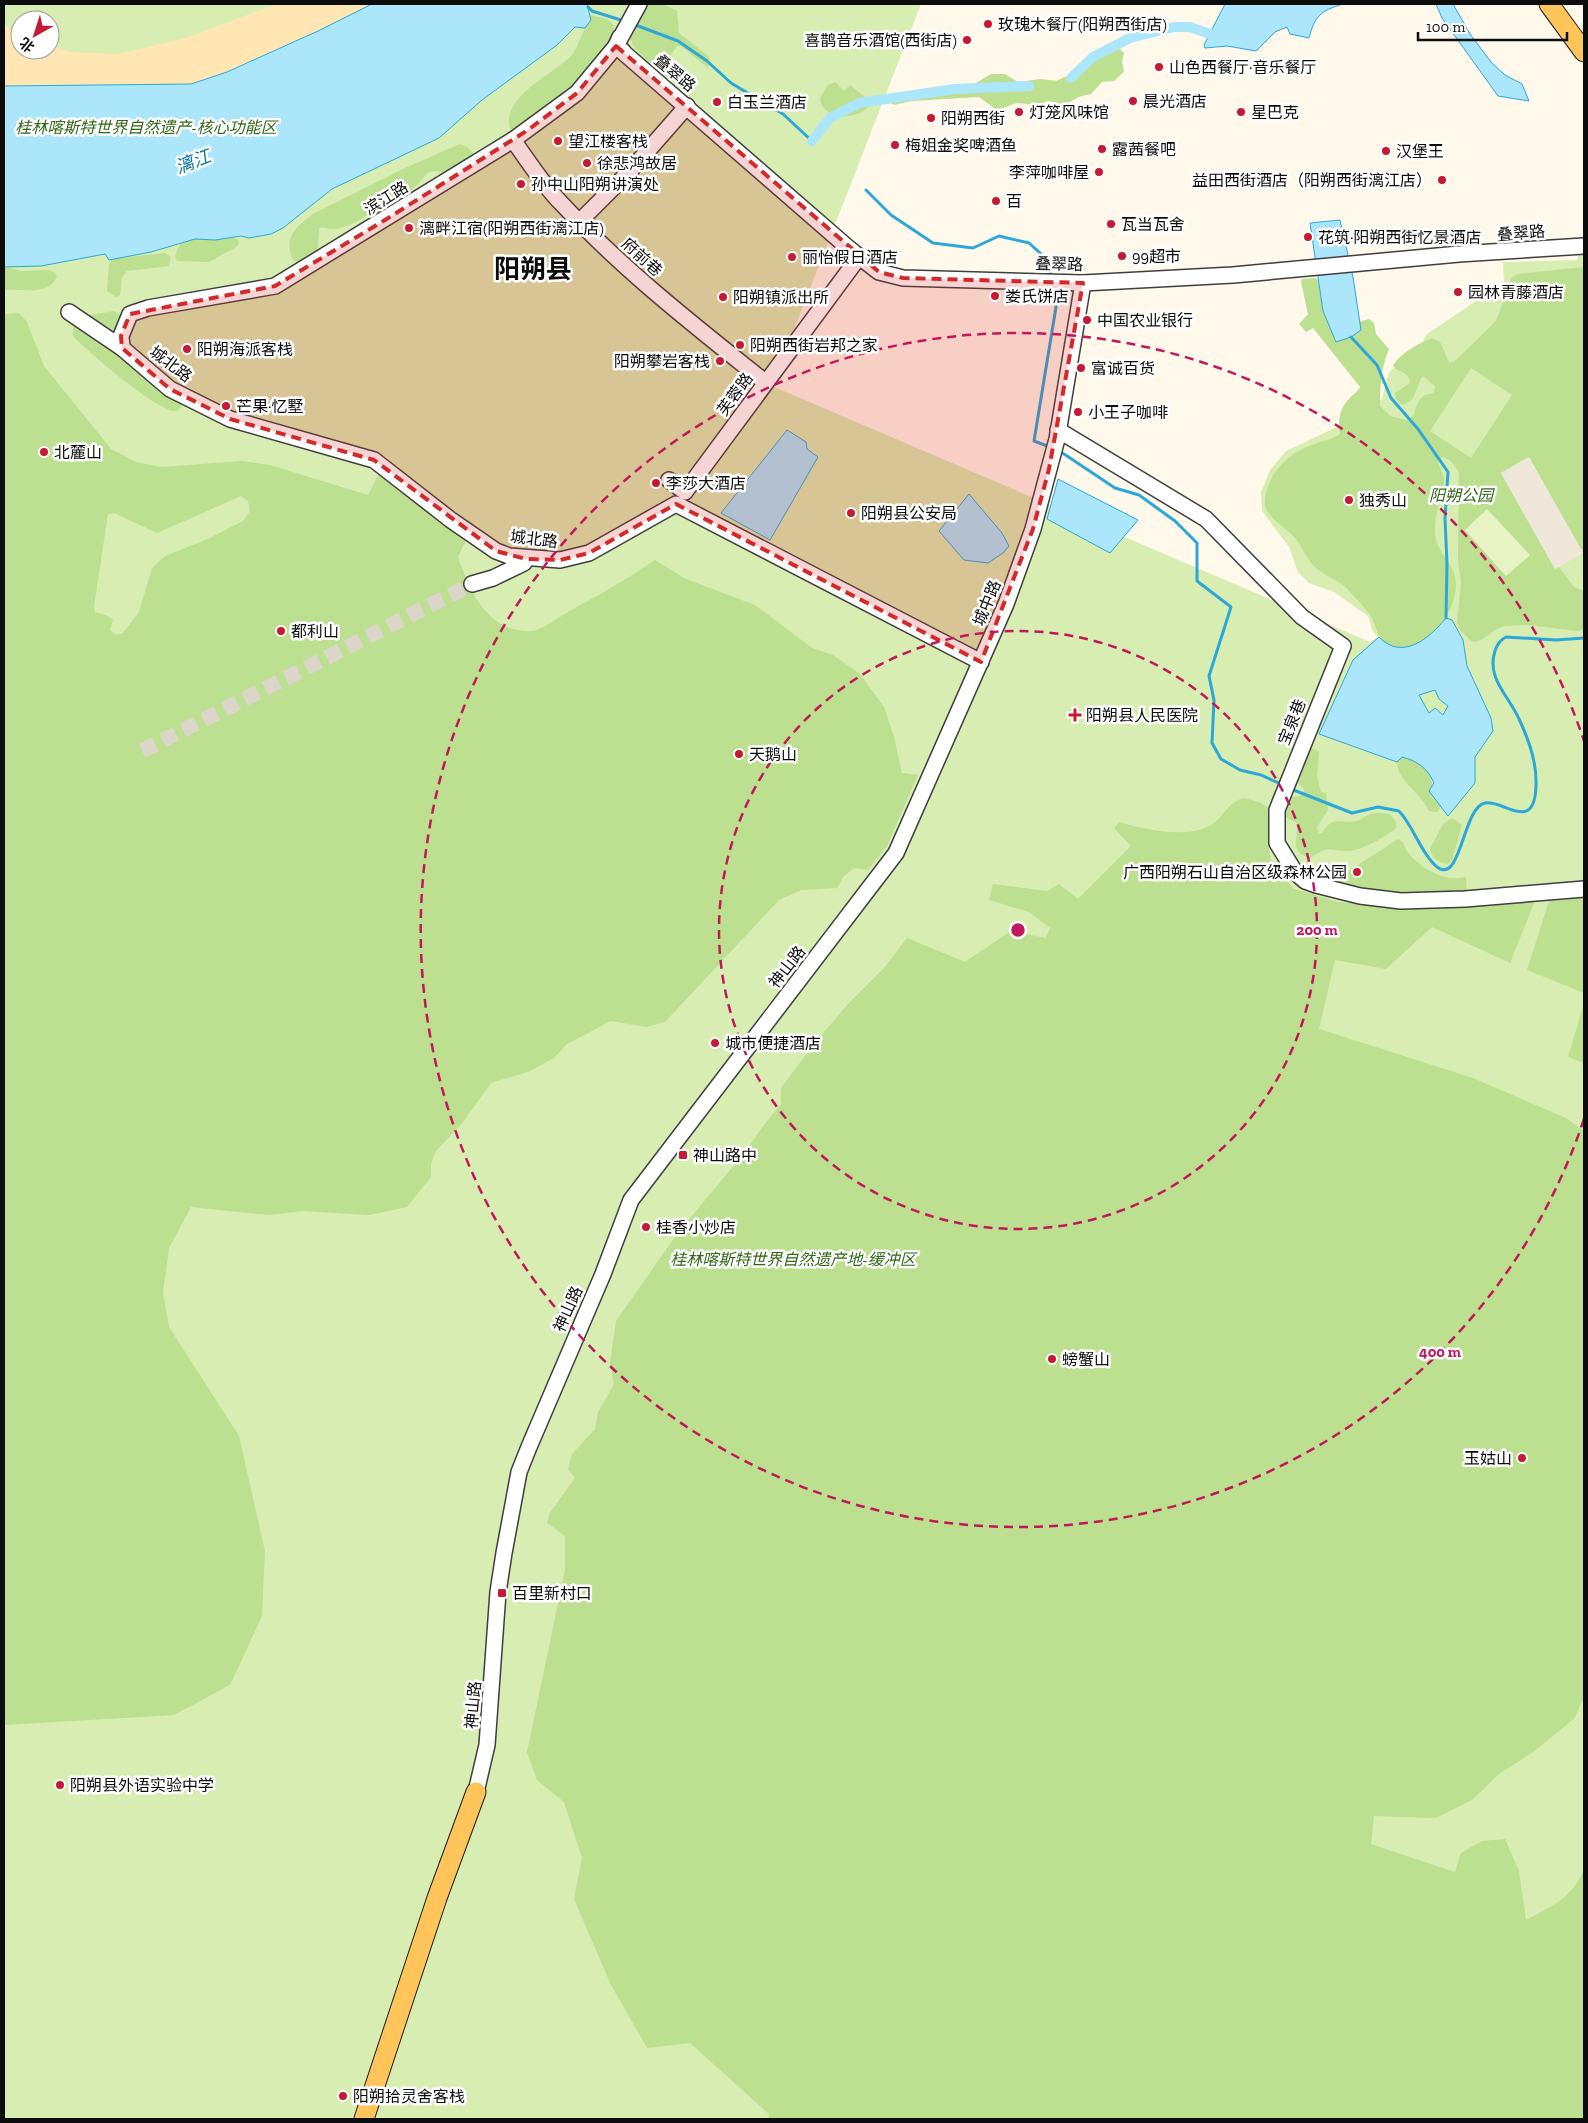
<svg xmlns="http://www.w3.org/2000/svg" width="1588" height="2123" font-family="'Zilla Slab','Noto Sans SC',serif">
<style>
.green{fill:#d7edb2;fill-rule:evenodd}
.forest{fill:#bcdf90;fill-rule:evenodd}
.sand{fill:#ffe6b3}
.pitch{fill:#e8f3c4}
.plaza{fill:#efe7da}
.water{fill:#abe6fb;stroke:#2ca7d9;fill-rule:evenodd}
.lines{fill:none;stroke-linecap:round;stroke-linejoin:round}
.stream{stroke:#2ca7d9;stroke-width:3}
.canal{stroke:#abe6fb;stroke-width:10}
.minor-tunnel{stroke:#dbd5ca;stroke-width:15;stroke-dasharray:15 8;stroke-linecap:butt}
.minor-casing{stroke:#3f3f3f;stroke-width:18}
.major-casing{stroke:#1d1d1d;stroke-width:21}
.minor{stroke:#fff;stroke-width:15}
.major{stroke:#ffc55b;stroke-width:19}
.marked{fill:#d62828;fill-opacity:0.2;stroke:#d62828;stroke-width:4;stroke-dasharray:10 6;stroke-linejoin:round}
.ring{fill:none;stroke:#c2185b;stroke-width:2.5;stroke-dasharray:9 6}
.poi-dot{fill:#c81934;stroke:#fff;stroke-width:2}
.labels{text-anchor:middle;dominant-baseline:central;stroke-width:5;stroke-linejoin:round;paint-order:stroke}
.poi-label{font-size:16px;fill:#0c0c0c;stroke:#fff;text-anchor:start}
.street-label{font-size:16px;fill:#0c0c0c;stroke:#fff}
.park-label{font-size:16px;font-style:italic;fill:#316917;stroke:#fff}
.water-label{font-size:18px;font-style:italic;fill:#0b75a8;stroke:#fff}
.town-label{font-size:26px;font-weight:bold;fill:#0c0c0c;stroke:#fff}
.centre{fill:#c2185b;stroke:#fff;stroke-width:2.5}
.ring-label{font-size:15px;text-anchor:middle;font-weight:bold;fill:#c2185b;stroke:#fff;stroke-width:5;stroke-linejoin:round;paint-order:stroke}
</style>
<rect width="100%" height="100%" fill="#fff9eb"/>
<path class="green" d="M4,4H921L772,386L1370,642L1378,637L1373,632L1368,616L1334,592L1309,583L1298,572L1289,547L1262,511L1261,492L1270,470L1286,451L1358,417L1382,399L1389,372L1418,350L1427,334L1504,282L1503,262L1577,260L1579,254L1584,255V2119H4ZM20,20H50V50H20Z"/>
<g class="forest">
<path d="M646,4H663L677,11L679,33L708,56L710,60L708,68L681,46H677C666,64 655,72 639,52C636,49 632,44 631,39C628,28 641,13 646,4Z"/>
<path d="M590,15L607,19L614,25C611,71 546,110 513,135C493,101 552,75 570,57C580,47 581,30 591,20Z"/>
<polygon points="1113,43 1124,53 1122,61 1124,72 1114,81 1102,82 1091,94 1078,97 1065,105 1048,101 1038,105 1017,103 1000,109 994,108 979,97 912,101 894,105 891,103 949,92 974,84 991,74 1005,74 1018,82 1041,79 1056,81 1067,76 1085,60"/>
<path d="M835,82L844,91L850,85L865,97L869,106C856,122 821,119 820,98L828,85Z"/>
<path d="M460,144L467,147L475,155L450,174C422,165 427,179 409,192L398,190C378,206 362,224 335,229C329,230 325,226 319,228L318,247L315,254L300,263L293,260C283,237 296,227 313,214L405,168Z"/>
<polygon points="232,237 238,240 239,244 236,247 209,262 177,261 175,256 180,244 195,239"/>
<polygon points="165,253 171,257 169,266 127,271 122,278 120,295 116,297 107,291 109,265 112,259"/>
<path d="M4,267L21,271L50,270L55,273L57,277C47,297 22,288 4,290Z"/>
<path d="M1584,267V549H1581L1529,457L1501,473L1555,569L1559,567L1574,587L1584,591V629L1578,631C1555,629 1529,623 1506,626C1492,628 1485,642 1472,642L1460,630L1457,623L1461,583L1458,560L1459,472L1450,460L1442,457L1438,461C1439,468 1445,475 1444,482C1442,499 1434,513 1435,531C1435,548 1447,557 1453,571C1460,586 1453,609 1443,621C1431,636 1413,653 1392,647C1376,642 1377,622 1367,611C1360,602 1352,594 1344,586C1334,578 1321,574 1313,565C1306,557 1302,547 1296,539C1287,528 1262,516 1265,499C1268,472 1289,453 1312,445C1322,441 1331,440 1340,434C1338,421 1339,409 1349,399C1353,394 1357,393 1360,387L1313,328L1306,332L1299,324L1308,314L1301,282L1302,279L1315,278L1318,280L1323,311L1351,337L1360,330L1359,322L1369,319L1374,323L1376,334L1389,349C1381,368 1380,386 1380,406L1390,416L1406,420L1413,416L1419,400L1425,395L1434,393L1435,386L1423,376C1415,386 1418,401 1402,405L1396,399L1395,393L1410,383C1410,372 1399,373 1393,366C1399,354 1419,343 1432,338L1440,342L1449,362H1454L1496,321L1512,277L1518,274ZM1471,368L1512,395L1471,458L1430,431ZM1465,530L1530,555L1506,576Z"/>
<path d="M114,311L122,317L114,351L181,401L182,406L177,411C160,414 87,351 73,336V328L76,324L90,321V315Z"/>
<path d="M19,313L27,322L44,366L111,449L136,462L162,467L242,461L270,465L368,495L380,472L466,540L458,557C471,593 487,633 533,631C542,630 564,614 573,609C602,594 628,578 655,560L686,579L755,605L812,648L833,655L860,674L884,707L894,737L902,773L918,775L887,846L868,870L854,868L844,876L837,888L801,890L779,900L665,1022L646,1027L611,1021L567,1044L554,1058L528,1072L491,1083L463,1122L436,1151L431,1164V1177L407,1207L369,1215L303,1211L269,1215L191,1207L169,1248L163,1293L169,1327L239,1436L265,1551L262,1616L230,1685L174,1715L4,1725V314ZM241,496L248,501L250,511L243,521L208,539L165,556L152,568L139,612L123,633L116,635L110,630L113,620L108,616L95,612L94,607L108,514L114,513L157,533Z"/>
<path d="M1310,748L1319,751L1317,777L1321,792L1326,793L1328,810L1317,827L1319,833H1322C1333,815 1340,824 1356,821C1361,820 1363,817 1366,816C1374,812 1382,813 1390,814L1396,822V828C1386,837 1359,852 1346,851C1325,850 1330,845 1310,858L1300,854L1296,847L1297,823L1283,816L1282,803L1290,797L1300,796L1304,792L1303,787L1295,781Z"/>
<path d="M1402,757C1440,766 1426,785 1441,806L1437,812L1429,811C1421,793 1398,782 1397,762Z"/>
<path d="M1243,798L1259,802L1269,808L1268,836L1270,856L1273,865L1294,889L1338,902L1391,907L1537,896L1510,963L1432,927L1386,969L1335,960L1319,1029L1473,1078L1566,1118L1584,1131V1697L1574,1719L1533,1752L1499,1774L1472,1800L1436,1818L1374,1816L1371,1844L1455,1872L1461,1853L1482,1841L1505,1839L1519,1871L1526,1920C1549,1908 1576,1896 1584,1868V2119H768L769,2114L690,2043L647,2048L611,1985L574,1899L582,1858L564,1802L537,1780L527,1752L565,1570V1536L547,1523L549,1514L575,1478L568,1469L572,1454L595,1429L598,1412L614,1384L610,1363L616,1321L677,1234L745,1152L763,1126L781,1104V1088L814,1044L847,1005L884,968L907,938L965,962L1011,931L1046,938L1050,928L1029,912L989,900L993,884L1047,891L1059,884L1078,899L1131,846L1114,828L1119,822C1145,830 1187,839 1211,825C1224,817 1226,804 1243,798Z"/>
<path d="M1452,818L1462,825L1452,860L1448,864C1439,863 1432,858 1430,849L1443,824Z"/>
<path d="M1398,839C1404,842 1404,846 1407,851C1419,868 1445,883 1466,877L1467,893L1400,897L1339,884V879L1344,874Z"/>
<polygon points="1584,898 1584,993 1527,970 1549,901"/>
<polygon points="1584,1003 1584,1061 1581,1062 1568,1057"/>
</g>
<polygon class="sand" points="277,4 372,4 318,31 227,72 191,84 4,86 4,23 12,31 20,35 20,50 50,50 50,46 70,52 116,54 183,39"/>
<polygon class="pitch" points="1487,509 1530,555 1506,576 1465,530"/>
<polygon class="plaza" points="1529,457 1583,553 1555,569 1501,473"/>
<g class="water">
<polygon points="372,4 587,4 591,20 585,28 575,27 557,45 482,100 439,138 332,189 283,228 271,234 249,238 241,236 215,240 195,239 151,252 109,260 105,254 41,266 4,267 4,86 191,84 227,72 318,31"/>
<path d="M1225,4H1343C1320,11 1315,16 1309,38L1290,34L1287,27L1275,32L1256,51L1227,46L1205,48L1204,45Z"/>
<polygon points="1436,4 1453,4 1470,34 1491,62 1505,75 1522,84 1529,101 1498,96 1442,18"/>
<polygon points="1340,220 1353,277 1361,330 1351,337 1336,342 1323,311 1310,223"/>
<polygon points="787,430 806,442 807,449 818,457 770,540 721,513"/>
<polygon points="1058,479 1138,520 1110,553 1047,519"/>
<polygon points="969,494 1002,533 1009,546 1003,553 988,563 964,560 939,531"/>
<path d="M1446,618L1452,620L1463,640L1467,666L1491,718L1493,731L1475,757V783L1448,816L1429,791L1434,783C1428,769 1418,761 1402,757L1397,762L1319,734L1353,660L1379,637C1402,661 1429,639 1446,618ZM1435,690L1439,699L1448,706L1443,715L1435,708L1429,713L1419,695Z"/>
</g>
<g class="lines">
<g class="stream">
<polyline points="588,7 592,11 624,21"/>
<polyline points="633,24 678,41 707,61 731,83 783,114 812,141"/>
<polyline points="866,190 891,215 933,243 973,248 999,236 1029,243 1050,262 1050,279"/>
<polyline points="1351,337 1377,365 1391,398 1418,429 1448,472 1445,519 1447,564 1446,618"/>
<polyline points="1050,447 1034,441 1056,307 1050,288"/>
<polyline points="1058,450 1115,488 1139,495 1175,521 1197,543 1197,581 1231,607 1209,676 1214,700 1212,743 1221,759 1240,770 1261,775 1283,785"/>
<path d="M1291,789L1352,813L1378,807L1399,811C1413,826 1418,846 1432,862C1461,896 1461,808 1485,803C1503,799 1535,835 1536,785C1537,762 1529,740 1519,719C1509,696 1486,678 1495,651C1497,644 1500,640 1506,637L1556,640L1584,638"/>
</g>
<g class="canal">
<polyline points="1071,78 1093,57 1130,38 1174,27 1190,27 1210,34"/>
<polyline points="812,141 830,118 859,103 955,89 1029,86"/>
</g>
<polyline class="minor-tunnel" points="142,751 472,584"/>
<g class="minor-casing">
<g id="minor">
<polyline points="616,46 853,252 879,272 903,278 1083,283 1233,275 1459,254 1584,246"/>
<polyline points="623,51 616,46 639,4"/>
<path d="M513,140C529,162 543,185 562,204C623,270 695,326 765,382"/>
<polyline points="579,222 630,171 687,106"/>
<polyline points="69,312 122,348 170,389 230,419 374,460 451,520 496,551 509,556 560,560 589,553 676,504 981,662"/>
<polyline points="122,348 121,336 130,314 148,308 275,286 513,140 577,93 616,46 620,37"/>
<polyline points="1058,430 1206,519 1302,617 1343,646 1277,810 1277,843 1295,872 1305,881 1316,885 1360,896 1401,901 1465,899 1584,889"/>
<polyline points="669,480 685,492 859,257 851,250"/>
<polyline points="472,584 493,578 524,563 526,559"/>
<polyline points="476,1792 487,1745 498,1592 504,1553 519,1472 529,1447 603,1274 631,1200 896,853 1006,604 1033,529 1057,439 1083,283"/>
</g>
</g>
<g class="major-casing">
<g id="major">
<polyline points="1549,4 1584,52"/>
<polyline points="364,2119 437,1898 476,1792"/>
</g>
</g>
<use href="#minor" class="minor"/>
<use href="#major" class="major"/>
</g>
<path class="marked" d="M616,46L879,272L903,278L1083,283L1049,469L1033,529L981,662L676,504L589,553L560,560L526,559L496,551L374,460L230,419L170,389L122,348L121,336L130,314L275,286L385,220L528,130L577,93Z"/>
<g class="ring">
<circle cx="1018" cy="930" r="299"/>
<path d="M1584 1119A597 597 0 1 1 1584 741"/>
</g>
<g class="poi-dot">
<circle cx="988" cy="24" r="5"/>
<circle cx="967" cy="40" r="5"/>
<circle cx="1159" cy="67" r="5"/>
<circle cx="1133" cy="101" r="5"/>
<circle cx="717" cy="102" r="5"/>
<circle cx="1019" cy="112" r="5"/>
<circle cx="1241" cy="112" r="5"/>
<circle cx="931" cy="118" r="5"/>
<circle cx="558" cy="141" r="5"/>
<circle cx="895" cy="145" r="5"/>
<circle cx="1102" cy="149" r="5"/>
<circle cx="1386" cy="151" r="5"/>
<circle cx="587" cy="163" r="5"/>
<circle cx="1099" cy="172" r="5"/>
<circle cx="1442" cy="180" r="5"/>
<circle cx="521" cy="184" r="5"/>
<circle cx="996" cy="201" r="5"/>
<circle cx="1111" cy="224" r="5"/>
<circle cx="409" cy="228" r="5"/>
<circle cx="1308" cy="237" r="5"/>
<circle cx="1122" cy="256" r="5"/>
<circle cx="792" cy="257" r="5"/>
<circle cx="1458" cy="292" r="5"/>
<circle cx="995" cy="296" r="5"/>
<circle cx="723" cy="297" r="5"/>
<circle cx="1087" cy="320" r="5"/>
<circle cx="740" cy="345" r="5"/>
<circle cx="187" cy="349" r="5"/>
<circle cx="720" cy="361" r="5"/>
<circle cx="1081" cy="368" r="5"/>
<circle cx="226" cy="406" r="5"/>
<circle cx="1078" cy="412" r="5"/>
<circle cx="44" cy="452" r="5"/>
<circle cx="656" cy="483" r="5"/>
<circle cx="1349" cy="500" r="5"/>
<circle cx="851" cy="513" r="5"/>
<circle cx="281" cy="631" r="5"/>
<path d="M1072.5 707.5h5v5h5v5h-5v5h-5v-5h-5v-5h5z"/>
<circle cx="739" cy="754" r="5"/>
<circle cx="1357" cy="872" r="5"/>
<circle cx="715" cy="1043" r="5"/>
<rect x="678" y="1150" width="10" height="10" rx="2.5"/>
<circle cx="646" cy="1227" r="5"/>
<circle cx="1052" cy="1359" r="5"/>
<circle cx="1522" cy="1458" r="5"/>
<rect x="497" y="1588" width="10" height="10" rx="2.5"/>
<circle cx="60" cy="1785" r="5"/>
<circle cx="343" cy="2096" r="5"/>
</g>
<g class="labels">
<g class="poi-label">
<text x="998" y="24">玫瑰木餐厅(阳朔西街店)</text>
<text x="957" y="40" text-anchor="end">喜鹊音乐酒馆(西街店)</text>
<text x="1169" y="67">山色西餐厅·音乐餐厅</text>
<text x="1143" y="101">晨光酒店</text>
<text x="727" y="102">白玉兰酒店</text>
<text x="1029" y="112">灯笼风味馆</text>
<text x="1251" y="112">星巴克</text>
<text x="941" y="118">阳朔西街</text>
<text x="568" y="141">望江楼客栈</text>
<text x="905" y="145">梅姐金奖啤酒鱼</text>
<text x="1112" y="149">露茜餐吧</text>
<text x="1396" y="151">汉堡王</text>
<text x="597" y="163">徐悲鸿故居</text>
<text x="1089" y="172" text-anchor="end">李萍咖啡屋</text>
<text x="1432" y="180" text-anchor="end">益田西街酒店（阳朔西街漓江店）</text>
<text x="531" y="184">孙中山阳朔讲演处</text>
<text x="1006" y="201">百</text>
<text x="1121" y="224">瓦当瓦舍</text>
<text x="419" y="228">漓畔江宿(阳朔西街漓江店)</text>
<text x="1318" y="237">花筑·阳朔西街忆景酒店</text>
<text x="1132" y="256">99超市</text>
<text x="802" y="257">丽怡假日酒店</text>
<text x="1468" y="292">园林青藤酒店</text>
<text x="1005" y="296">娄氏饼店</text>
<text x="733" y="297">阳朔镇派出所</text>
<text x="1097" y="320">中国农业银行</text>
<text x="750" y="345">阳朔西街岩邦之家</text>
<text x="197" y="349">阳朔海派客栈</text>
<text x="710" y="361" text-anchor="end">阳朔攀岩客栈</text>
<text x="1091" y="368">富诚百货</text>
<text x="236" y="406">芒果·忆墅</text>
<text x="1088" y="412">小王子咖啡</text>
<text x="54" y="452">北麓山</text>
<text x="666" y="483">李莎大酒店</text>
<text x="1359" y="500">独秀山</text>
<text x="861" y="513">阳朔县公安局</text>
<text x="291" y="631">都利山</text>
<text x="1086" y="715">阳朔县人民医院</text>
<text x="749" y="754">天鹅山</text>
<text x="1347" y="872" text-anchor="end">广西阳朔石山自治区级森林公园</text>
<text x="725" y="1043">城市便捷酒店</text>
<text x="693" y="1155">神山路中</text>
<text x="656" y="1227">桂香小炒店</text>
<text x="1062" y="1359">螃蟹山</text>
<text x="1512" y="1458" text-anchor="end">玉姑山</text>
<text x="512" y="1593">百里新村口</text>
<text x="70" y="1785">阳朔县外语实验中学</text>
<text x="353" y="2096">阳朔拾灵舍客栈</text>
</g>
<g class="street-label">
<text transform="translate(675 73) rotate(40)">叠翠路</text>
<text transform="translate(386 198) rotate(-32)">滨江路</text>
<text transform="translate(1521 233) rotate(-5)">叠翠路</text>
<text transform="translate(642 257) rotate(42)">府前巷</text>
<text transform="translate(1059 264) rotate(1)">叠翠路</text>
<text transform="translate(171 364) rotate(37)">城北路</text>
<text transform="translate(735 394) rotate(-54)">芙蓉路</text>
<text transform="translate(534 539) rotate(7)">城北路</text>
<text transform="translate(987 603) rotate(-68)">城中路</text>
<text transform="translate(1292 722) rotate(-68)">宝泉巷</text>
<text transform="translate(787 967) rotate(-52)">神山路</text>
<text transform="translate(568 1309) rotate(-66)">神山路</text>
<text transform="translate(473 1705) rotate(-85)">神山路</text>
</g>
<g class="park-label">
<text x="146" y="127">桂林喀斯特世界自然遗产-核心功能区</text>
<text x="1461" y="495">阳朔公园</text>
<text x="793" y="1259">桂林喀斯特世界自然遗产地-缓冲区</text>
</g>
<g class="water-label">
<text transform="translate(193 162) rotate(-21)">漓江</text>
</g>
<g class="town-label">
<text x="533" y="269">阳朔县</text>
</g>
</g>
<circle cx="1018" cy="930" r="8" class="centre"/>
<g class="ring-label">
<text x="1317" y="935">200 m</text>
<text x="1440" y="1357">400 m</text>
</g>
<rect width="1588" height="2123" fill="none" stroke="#0c0c0c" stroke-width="10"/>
<g transform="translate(35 35) rotate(219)"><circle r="24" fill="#ffffff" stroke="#9e9e9e"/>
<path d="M0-4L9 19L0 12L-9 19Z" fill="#c81934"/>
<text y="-8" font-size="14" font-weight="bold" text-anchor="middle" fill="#0c0c0c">北</text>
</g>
<path d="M1418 32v8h149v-8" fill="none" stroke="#0c0c0c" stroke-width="2.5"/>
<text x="1426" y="32" font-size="15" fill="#0c0c0c" stroke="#ffffff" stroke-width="4" paint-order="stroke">100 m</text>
</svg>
